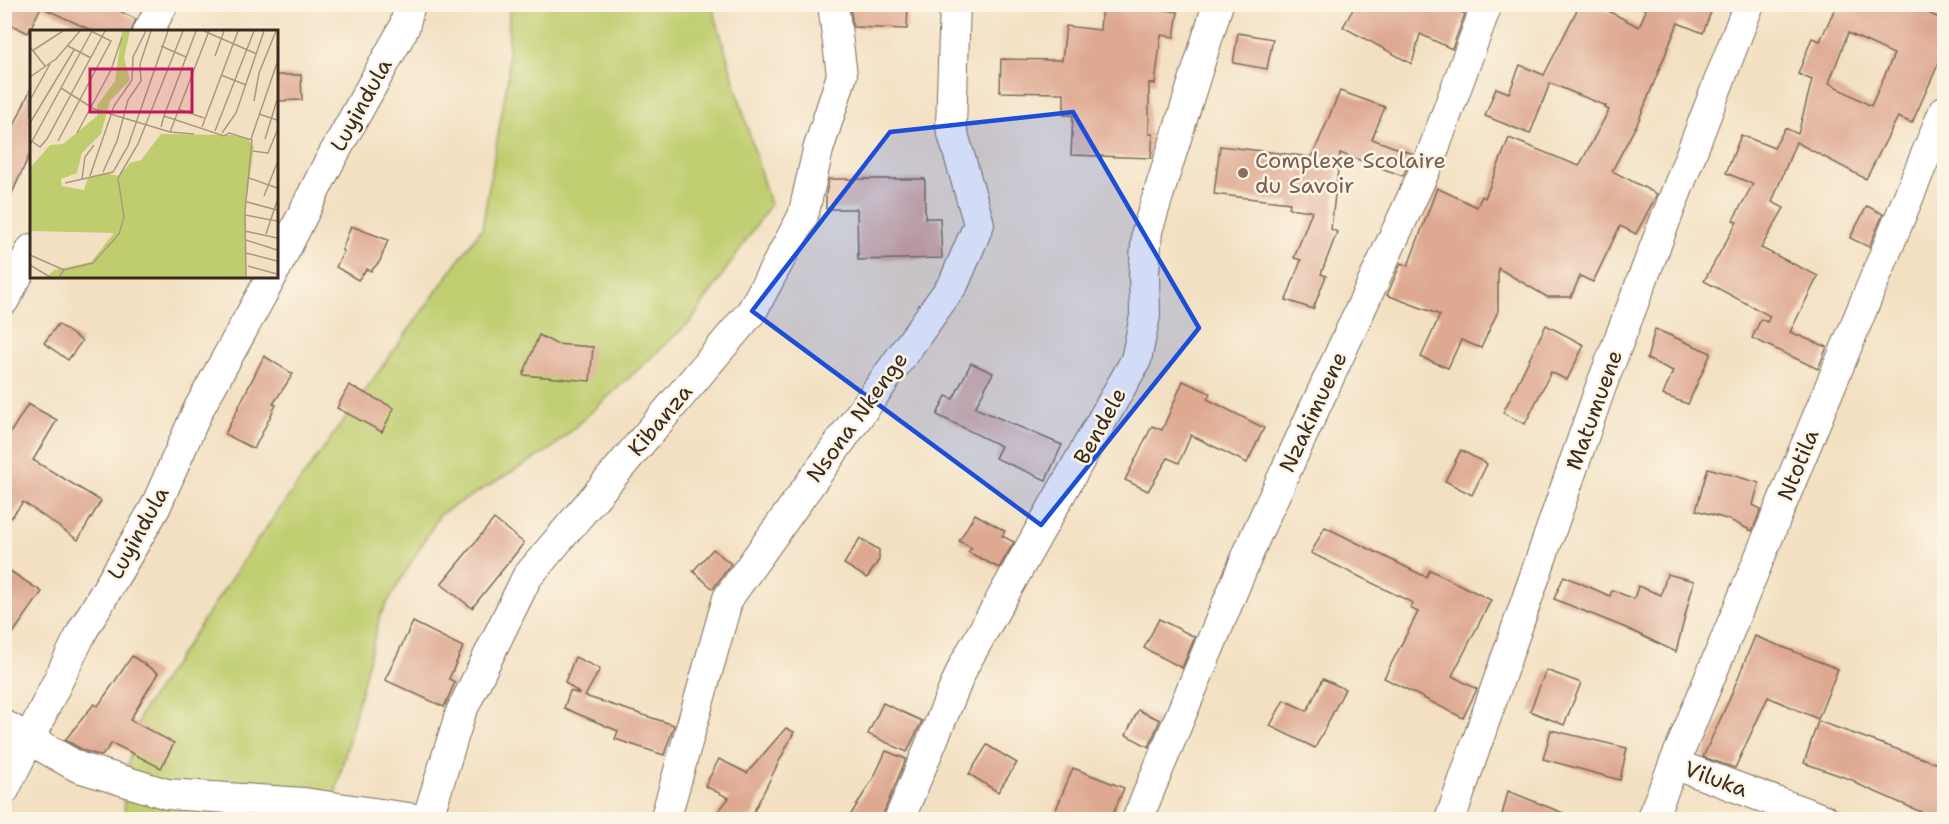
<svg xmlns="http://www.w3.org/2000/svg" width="1949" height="824" font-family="'Shantell Sans',sans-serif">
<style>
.green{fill:#c0cd6f;stroke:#7e7c46;stroke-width:1.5}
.building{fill:#dea891;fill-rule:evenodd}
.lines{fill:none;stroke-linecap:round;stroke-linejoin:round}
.minor-casing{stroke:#7b6a57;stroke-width:32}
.minor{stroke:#fff;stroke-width:30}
.marked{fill:#1d4ed8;fill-opacity:0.2;stroke:#1d4ed8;stroke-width:4.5;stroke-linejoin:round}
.education-dot{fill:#8d6e63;stroke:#fcf5e5;stroke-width:2}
.labels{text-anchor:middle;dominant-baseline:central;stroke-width:5;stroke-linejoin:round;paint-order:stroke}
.street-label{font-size:22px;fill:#3b2a1e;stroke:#fcf5e5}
.education-label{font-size:22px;fill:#785e54;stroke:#fcf5e5;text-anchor:start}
.inset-road{fill:none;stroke:#a99780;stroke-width:1.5}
.view{fill:#c2185b;fill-opacity:0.15;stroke:#c2185b;stroke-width:3}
.inset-edge{fill:none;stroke:#3b2a1e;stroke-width:3}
</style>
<rect width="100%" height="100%" fill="#fcf5e5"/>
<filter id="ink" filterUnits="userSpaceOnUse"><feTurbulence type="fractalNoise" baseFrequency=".0167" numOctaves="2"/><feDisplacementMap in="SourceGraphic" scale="12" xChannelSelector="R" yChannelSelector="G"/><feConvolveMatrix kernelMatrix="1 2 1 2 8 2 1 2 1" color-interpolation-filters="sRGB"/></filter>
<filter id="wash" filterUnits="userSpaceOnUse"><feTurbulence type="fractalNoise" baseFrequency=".008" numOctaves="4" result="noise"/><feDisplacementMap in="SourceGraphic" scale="24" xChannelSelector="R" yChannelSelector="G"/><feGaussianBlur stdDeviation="1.35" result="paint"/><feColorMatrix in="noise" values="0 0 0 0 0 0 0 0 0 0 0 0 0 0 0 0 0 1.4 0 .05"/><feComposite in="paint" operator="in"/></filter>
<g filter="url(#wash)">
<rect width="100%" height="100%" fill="#f3e0c2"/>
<polygon class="green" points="509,5 712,5 770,205 691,321 551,449 440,514 380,615 329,819 126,819 122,789 140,715 251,549 482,228 508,77"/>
<g id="blocks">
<g class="building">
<polygon points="4,4 105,4 136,19 131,32 95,32 41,7 28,33 4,21"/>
<polygon points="850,4 908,4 907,29 853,27"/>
<polygon points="1102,4 1131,4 1178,12 1174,37 1161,35 1155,84 1149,83 1149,134 1153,134 1151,158 1071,155 1073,115 1064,115 1064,93 1000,92 1001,59 1062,60 1066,26 1100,30"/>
<polygon points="1356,4 1445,4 1465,14 1452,49 1420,34 1412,64 1343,27"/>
<polygon points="1580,4 1595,4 1639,27 1646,10 1635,4 1714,4 1703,33 1678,23 1638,122 1612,171 1657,194 1636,234 1620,226 1593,282 1580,276 1571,297 1547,297 1498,268 1498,311 1481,348 1461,340 1448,368 1421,357 1440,315 1387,295 1401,263 1408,266 1437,188 1477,207 1482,196 1485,198 1509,138 1579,166 1609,110 1605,108 1606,106 1550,83 1530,134 1485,116 1496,88 1509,93 1520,65 1544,75"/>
<path d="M1837,4H1907L1935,16L1944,20V51L1912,123L1898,117L1866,179L1796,142L1772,202L1784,208L1761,248L1818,276L1790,332L1827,347L1818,369L1752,338L1761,319L1767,322L1770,316L1704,281L1737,222L1733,220L1753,184L1726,173L1741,135L1774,148L1785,128L1798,134L1812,80L1798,74L1812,38L1820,41ZM1848,33L1894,54L1871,106L1829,83Z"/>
<polygon points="1238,33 1273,39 1267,69 1233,63"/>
<polygon points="276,75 301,75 302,100 276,101"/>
<polygon points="32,86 32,149 4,211 4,148"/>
<polygon points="1340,91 1385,107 1372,139 1413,154 1403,176 1340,153 1331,229 1337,232 1321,274 1326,276 1313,309 1286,300 1301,260 1294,258 1312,211 1289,208 1290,203 1214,194 1220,146 1312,157"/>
<polygon points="829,179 925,179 925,218 940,218 942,258 858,260 857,209 826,209 826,194"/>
<polygon points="1867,206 1883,214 1869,247 1850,238"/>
<polygon points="351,226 388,240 380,261 371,271 367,269 358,280 336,267 344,251 342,250"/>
<polygon points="58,324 82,341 68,360 44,343"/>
<polygon points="1546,325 1584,345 1567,380 1551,372 1525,424 1503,413"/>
<polygon points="1655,329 1711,353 1688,404 1663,395 1673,371 1647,359"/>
<polygon points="539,335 556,344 593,347 590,381 523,375"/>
<polygon points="264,356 293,374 273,404 276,405 254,449 225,434"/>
<polygon points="971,363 993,373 975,408 1062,445 1046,480 995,458 1001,446 937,415 946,396 953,399"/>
<polygon points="1183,381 1210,393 1207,399 1264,428 1247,463 1191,435 1179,463 1168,458 1148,491 1125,480 1152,426 1162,430"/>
<polygon points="349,385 394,408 382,432 337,408"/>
<polygon points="28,404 57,420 33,460 101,501 78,540 23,502 4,527 4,443"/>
<polygon points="1461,450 1487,464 1472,495 1445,481"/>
<polygon points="1708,468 1759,483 1753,505 1761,509 1752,531 1730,520 1696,510"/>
<polygon points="975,514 1005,531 1002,536 1014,542 999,568 968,552 972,548 959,541"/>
<polygon points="494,519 524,543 472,608 441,584"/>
<polygon points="1325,527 1426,577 1430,570 1491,600 1452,676 1477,689 1463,718 1384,678 1418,612 1410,608 1413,603 1311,553"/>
<polygon points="860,538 879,550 879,560 867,578 844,564"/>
<polygon points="713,549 731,564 713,589 693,571"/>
<polygon points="4,567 42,592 4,646"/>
<polygon points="1667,574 1694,581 1676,652 1626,628 1554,599 1564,576 1610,596 1612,590 1634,599 1638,586 1661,595"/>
<polygon points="1159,619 1195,637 1182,668 1144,648"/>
<polygon points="413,622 463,647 449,679 455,682 444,707 385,680"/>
<polygon points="1755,636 1838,669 1818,719 1768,697 1735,768 1703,757 1729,700"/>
<polygon points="132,656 158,673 130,720 174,743 161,768 112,743 102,756 85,751 65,740 94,704 98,706"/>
<polygon points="575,657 600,669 585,696 674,725 664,755 615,739 618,731 564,708 570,691 580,694 565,682"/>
<polygon points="1546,670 1581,683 1564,725 1530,711"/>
<polygon points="1323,679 1345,689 1315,748 1270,726 1284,700 1307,711"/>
<polygon points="883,703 922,721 907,752 868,734"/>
<polygon points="1138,710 1160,720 1149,747 1126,735"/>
<polygon points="1818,721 1944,766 1944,819 1937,819 1855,783 1855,781 1804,763"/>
<polygon points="786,728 794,732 750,819 712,819 729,798 705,786 719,759 747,773"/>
<polygon points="1551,730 1627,748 1620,780 1543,759"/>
<polygon points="987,745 1017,763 998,792 969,774"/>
<polygon points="886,751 906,759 883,814 879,819 848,819 874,777"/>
<polygon points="1073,768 1124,788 1111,819 1052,819"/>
<polygon points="1508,791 1576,818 1576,819 1501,819"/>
</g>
</g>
</g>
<g filter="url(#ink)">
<use href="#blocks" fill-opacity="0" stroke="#7b6a57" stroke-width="1.5"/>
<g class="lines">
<g class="minor-casing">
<g id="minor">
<polyline points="148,32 163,4"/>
<polyline points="276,268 327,166 404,28 410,4"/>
<polyline points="4,300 32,249"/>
<polyline points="4,725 78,767 167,794 304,803 423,820"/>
<polyline points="1674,764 1825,820"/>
<polyline points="4,790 83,630 155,508 198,410 272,276"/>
<polyline points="427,820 461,712 527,577 752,311 803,216 818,150 842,75 833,4"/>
<polyline points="665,820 728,598 954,283 979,224 951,127 955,4"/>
<polyline points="899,820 964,665 1136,360 1145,316 1144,273 1147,231 1218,4"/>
<polyline points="1137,820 1256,535 1430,159 1487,4"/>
<polyline points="1450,820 1600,389 1749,4"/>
<polyline points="1651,820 1944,111"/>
</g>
</g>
<use href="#minor" class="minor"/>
</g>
</g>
<path class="marked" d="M1073,112L1199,328L1041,525L752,311L890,132Z"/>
<circle class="education-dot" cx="1243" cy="173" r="6"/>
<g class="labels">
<g class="street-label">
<text transform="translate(361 105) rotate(-61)">Luyindula</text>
<text transform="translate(1594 410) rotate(-70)">Matumuene</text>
<text transform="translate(1313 412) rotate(-65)">Nzakimuene</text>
<text transform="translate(857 417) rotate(-54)">Nsona Nkenge</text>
<text transform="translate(660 420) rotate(-50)">Kibanza</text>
<text transform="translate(1100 426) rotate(-61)">Bendele</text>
<text transform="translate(1798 465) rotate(-68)">Ntotila</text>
<text transform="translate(138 533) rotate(-61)">Luyindula</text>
<text transform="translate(1716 779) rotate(20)">Viluka</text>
</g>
<g class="education-label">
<text x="1255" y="160">Complexe Scolaire<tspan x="1255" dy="25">du Savoir</tspan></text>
</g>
</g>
<g transform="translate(30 30)">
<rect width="248" height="248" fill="#f3e0c2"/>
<path d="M92,1H100L94,28L100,50L80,71L71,104L52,123L47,143L31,149L32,156L54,160L58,148L75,143L89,146L100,133L111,130L131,104L202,105L218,109L224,117L215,181L216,247H17L24,240L61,232L84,203L0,201V138L20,115L33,114L67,86V76L85,51Z" fill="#c0cd6f"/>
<path class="inset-road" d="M174,1L227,24M38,16L61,28M131,16L156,27M0,17L15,36M2,21L33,1M185,26L194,1M191,45L216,55M0,47L26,29L50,1M31,58L64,79L140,102L164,104M0,70L20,34M224,71L229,43L246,1M148,79L174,88M229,84L247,90M134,86L166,1M0,93L44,20M131,97L134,86L194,106L199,103L222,110L215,181L216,247M172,97L208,1M185,101L224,1M140,102L179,1M47,103L81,40L92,7M192,103L206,83L234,1M221,109L247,33M235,109L247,70M0,110L10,117L17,109L75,1M28,111L81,11L61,1M0,115L62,1M223,121L238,123L247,101M73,142L87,111L98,70L111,51L110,34L121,1M60,146L84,76L102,50L103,27L116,1M219,148L247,158M52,149L55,127L64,115M35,153L83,142L98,116L138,1M234,166L247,133M217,172L247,180M215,185L247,191M215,201L247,208M236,204L247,171M216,210L247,220M216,223L247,231M0,225L34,240M0,235L20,247M218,236L247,244M29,247L34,240L63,233L89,204L94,187L88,148L108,114L153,1"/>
<path class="view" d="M60,39H162V82H60Z"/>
<rect width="248" height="248" class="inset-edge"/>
</g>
<rect width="1949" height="824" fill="none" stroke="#fcf5e5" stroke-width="24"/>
</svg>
